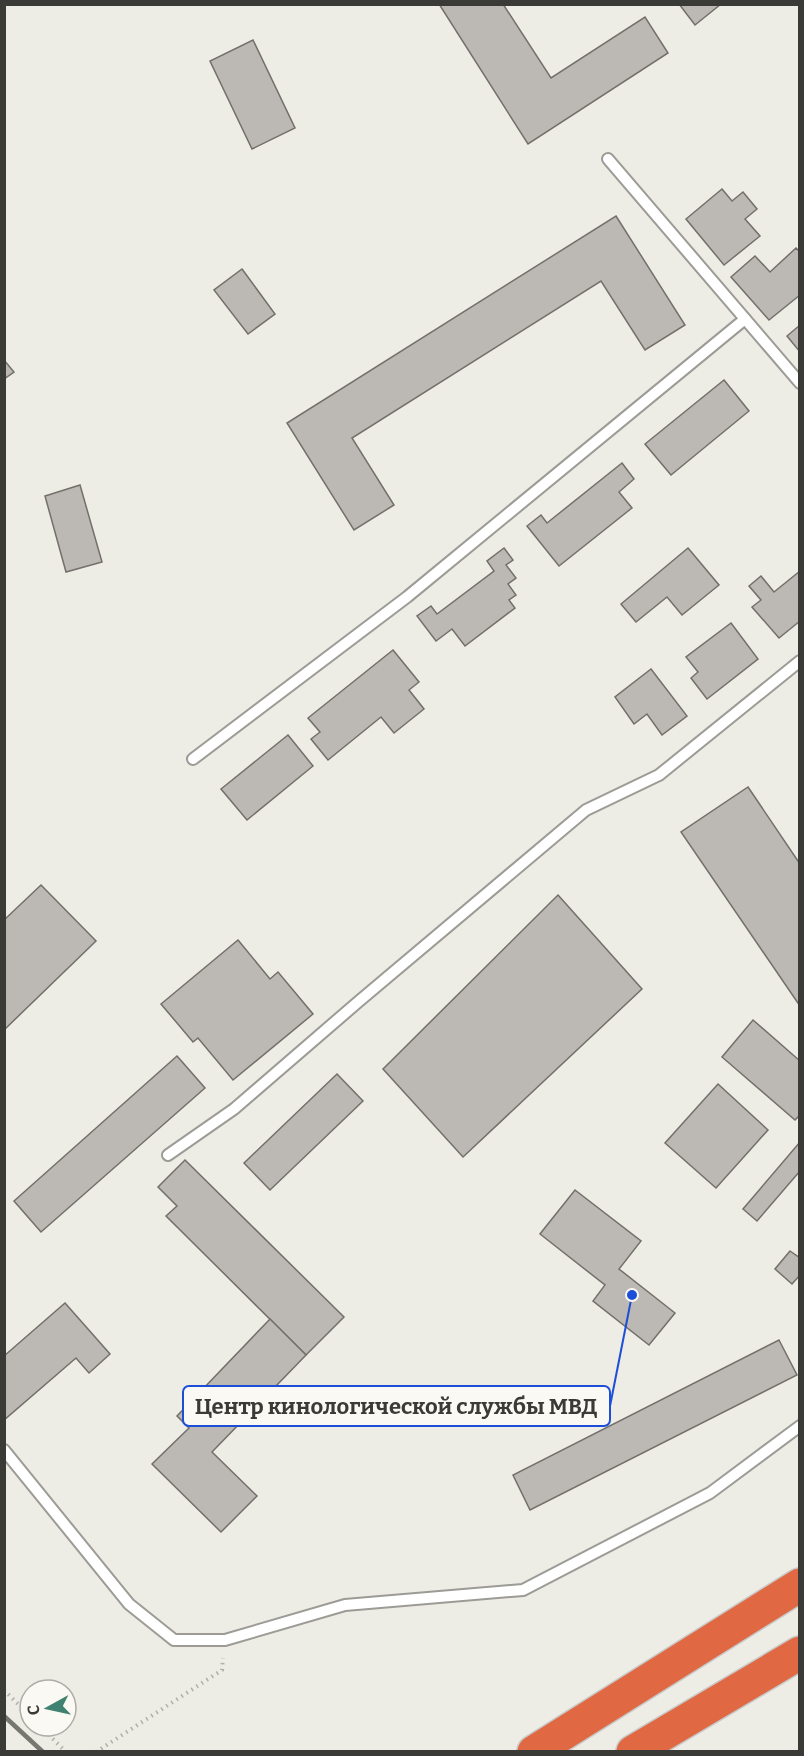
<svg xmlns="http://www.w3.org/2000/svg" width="804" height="1756" font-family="Bitter,serif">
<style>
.building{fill:#bcb8b3;stroke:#736f6b;stroke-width:1.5}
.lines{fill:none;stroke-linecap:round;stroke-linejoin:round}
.lane-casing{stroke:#9c9b96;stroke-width:14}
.highway-casing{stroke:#c8c8c7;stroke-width:36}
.path{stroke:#b0b0aa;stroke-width:4;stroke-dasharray:1.5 4.5;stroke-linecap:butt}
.lane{stroke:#fff;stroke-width:10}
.highway{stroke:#e06944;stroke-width:33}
.rail{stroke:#777772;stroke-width:4.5}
.leader{fill:none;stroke:#1d4ed8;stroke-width:2}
.callout-dot{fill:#1d4ed8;stroke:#faf9f3;stroke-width:2}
.callout{fill:#faf9f3;stroke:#1d4ed8;stroke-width:2}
.callout-label{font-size:22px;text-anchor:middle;font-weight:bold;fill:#3a3a37}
</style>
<rect width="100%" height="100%" fill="#edece5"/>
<g class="building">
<polygon points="439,4 503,4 551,78 645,17 668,53 528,144"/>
<polygon points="679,4 721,4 695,25"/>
<polygon points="253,40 295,128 252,149 210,61"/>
<polygon points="722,189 732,201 743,192 757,209 745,219 760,236 724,265 686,219"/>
<polygon points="616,216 685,325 645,350 601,281 352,438 394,505 354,530 287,423"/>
<polygon points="796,248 800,252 800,295 769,320 731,277 755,256 770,272"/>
<polygon points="242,269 275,314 248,334 214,290"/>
<polygon points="800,325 800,352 787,336"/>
<polygon points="4,360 14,372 4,379"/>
<polygon points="724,380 749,411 671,475 645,444"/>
<polygon points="622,463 634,479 619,492 632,508 559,566 527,526 541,515 547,523"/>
<polygon points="80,485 102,562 66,572 45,496"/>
<polygon points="504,548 513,560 506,565 516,578 508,584 516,595 509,600 515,608 465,646 452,629 436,641 417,616 431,606 437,614 494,571 487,561"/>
<polygon points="688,548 719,585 682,615 667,597 636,622 621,604"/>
<polygon points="800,571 800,621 779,638 752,607 761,600 749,586 761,576 774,592"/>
<polygon points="731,623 758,659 707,699 691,678 698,672 686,657"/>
<polygon points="393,650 419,682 409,690 424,709 394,733 381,717 328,760 311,739 320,732 308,718"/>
<polygon points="651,669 687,716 662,735 647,714 634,724 615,697"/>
<polygon points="288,735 313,766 247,820 221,789"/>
<polygon points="748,787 800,864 800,1006 681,832"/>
<polygon points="41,885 96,941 4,1030 4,920"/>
<polygon points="558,895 642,989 463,1157 383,1069"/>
<polygon points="238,940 270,979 278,972 313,1014 233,1080 198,1038 193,1042 161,1004"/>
<polygon points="753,1020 800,1061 800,1115 795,1120 722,1057"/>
<polygon points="177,1056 205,1088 41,1232 14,1201"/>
<polygon points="337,1074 363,1101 270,1190 244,1163"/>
<polygon points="718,1084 768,1130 716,1188 665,1143"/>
<polygon points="800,1142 800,1171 757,1221 743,1209"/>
<polygon points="185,1160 344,1317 306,1355 166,1216 177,1206 158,1187"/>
<polygon points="575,1190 641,1241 619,1269 675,1313 649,1345 593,1301 605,1285 540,1234"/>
<polygon points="790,1251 800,1258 800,1275 792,1284 775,1269"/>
<polygon points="65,1303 110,1354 89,1373 76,1358 4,1420 4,1356"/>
<polygon points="270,1319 306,1355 212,1452 257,1496 221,1532 152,1464 189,1428 177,1416"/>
<polygon points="779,1340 797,1375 530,1510 513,1475"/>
</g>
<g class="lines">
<g class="lane-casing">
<g id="lane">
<polyline points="608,159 800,383"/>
<polyline points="193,759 407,597 745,319"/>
<polyline points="168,1155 234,1109 358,1002 586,810 659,775 800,661"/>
<polyline points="4,1450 129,1604 174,1640 225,1640 345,1605 523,1590 710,1493 800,1426"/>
</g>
</g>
<g class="highway-casing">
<g id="highway">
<polyline points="534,1752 800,1585"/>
<polyline points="633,1752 800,1653"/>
</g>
</g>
<g class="path">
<polyline points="4,1690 30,1716"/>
<polyline points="40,1726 66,1752"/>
<polyline points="96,1752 222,1670 223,1658"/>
</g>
<use href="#lane" class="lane"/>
<use href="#highway" class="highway"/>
<polyline class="rail" points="4,1716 43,1752"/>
</g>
<path class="leader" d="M632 1295L610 1406"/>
<circle class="callout-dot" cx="632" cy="1295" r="6"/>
<rect class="callout" x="183" y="1386" width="427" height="40" rx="6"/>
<g class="callout-label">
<text x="396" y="1414">Центр кинологической службы МВД</text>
</g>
<rect width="804" height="1756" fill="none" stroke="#3a3a37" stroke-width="12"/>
<g transform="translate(48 1708) rotate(262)"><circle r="28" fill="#faf9f3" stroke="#adada8" stroke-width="1.5"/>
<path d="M0-4.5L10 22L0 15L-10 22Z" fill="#408272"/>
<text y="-9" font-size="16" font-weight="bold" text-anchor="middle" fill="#3a3a37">С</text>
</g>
</svg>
